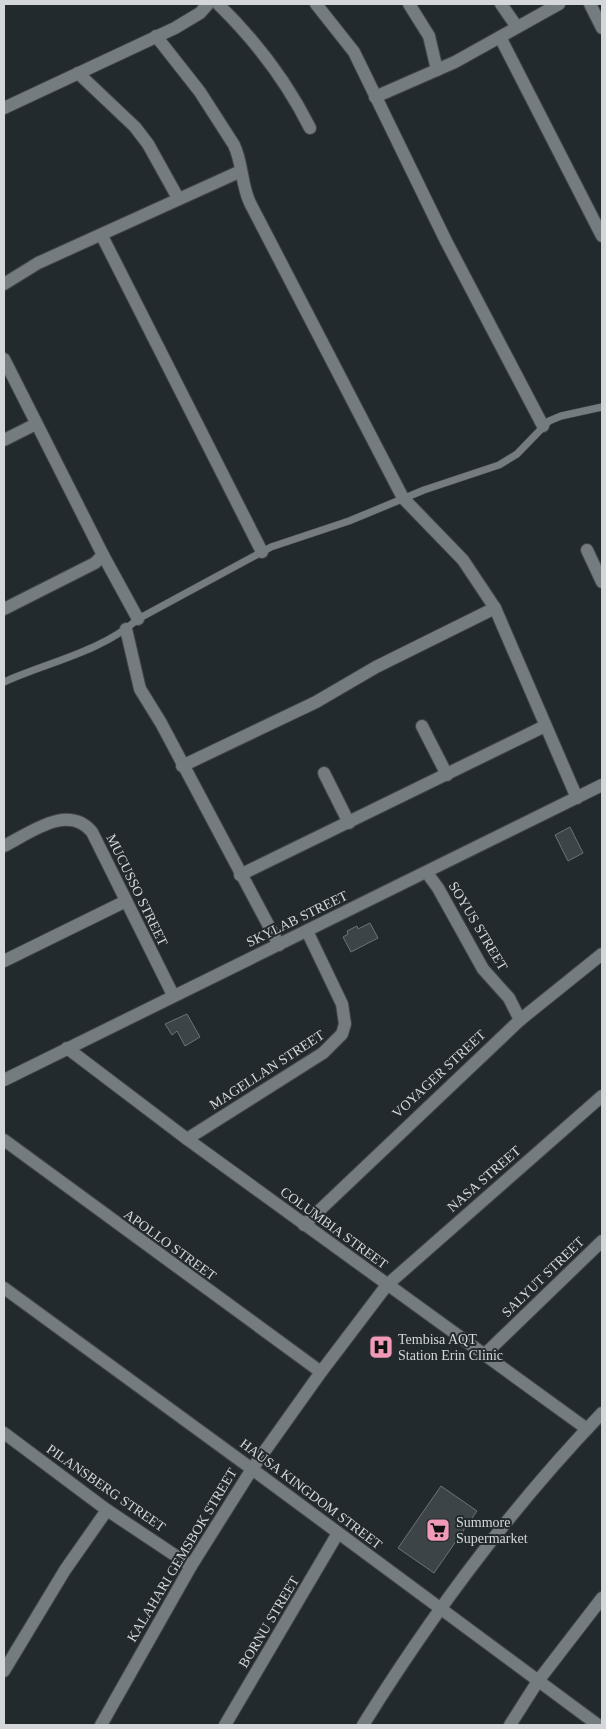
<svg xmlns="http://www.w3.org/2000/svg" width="606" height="1729" font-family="Georgia,serif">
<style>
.building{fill:#3c4447;stroke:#6b7377}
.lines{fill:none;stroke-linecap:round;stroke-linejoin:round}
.lane-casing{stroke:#404649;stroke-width:8}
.street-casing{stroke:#404649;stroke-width:14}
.secondary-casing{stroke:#404649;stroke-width:14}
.lane{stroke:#747c80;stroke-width:7}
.street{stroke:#747c80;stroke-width:12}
.secondary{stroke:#747c80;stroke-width:12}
.labels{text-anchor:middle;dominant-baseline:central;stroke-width:4;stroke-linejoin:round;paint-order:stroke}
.street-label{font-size:14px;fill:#d3d7d9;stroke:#232a2d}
.poi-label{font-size:14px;fill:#d3d7d9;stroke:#232a2d;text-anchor:start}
</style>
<rect width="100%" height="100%" fill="#232a2d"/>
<g class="building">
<polygon points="570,827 583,853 568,861 555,835"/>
<polygon points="370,923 378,938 351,952 343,937 348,934 347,931 357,926 358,929"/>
<polygon points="187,1014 200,1037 185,1046 177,1031 172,1035 165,1024"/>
<polygon points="441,1486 477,1511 434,1573 398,1548"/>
</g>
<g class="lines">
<g class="lane-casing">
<path id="lane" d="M4,682C48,662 101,652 138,619L271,547L349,521L424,490L499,465L517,454L549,421L561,416L602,407"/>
</g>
<g class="street-casing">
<g id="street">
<path d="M218,4C256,41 286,80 310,128"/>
<polyline points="316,4 354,52 446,241 543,426"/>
<polyline points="409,4 429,36 437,70"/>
<polyline points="501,4 517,27"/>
<path d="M156,36L200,92L234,145C243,164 241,184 250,203L403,498L463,560L495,608L577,798"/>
<polyline points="500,37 602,236"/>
<polyline points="78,73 135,127 148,144 178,198"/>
<polyline points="375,97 455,62 559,4"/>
<polyline points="4,108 175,28 200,13 208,4"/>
<polyline points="102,236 262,552"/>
<polyline points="4,284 38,263 241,171"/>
<polyline points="4,359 103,555 138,619"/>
<polyline points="4,440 36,424"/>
<polyline points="587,550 602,582"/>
<polyline points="4,609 95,563 103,555"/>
<polyline points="126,629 140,689 161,723 279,945"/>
<polyline points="422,726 447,775"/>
<polyline points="182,766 316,702 376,667 495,608"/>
<polyline points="324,773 349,823"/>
<path d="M4,846C30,833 68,803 92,832L173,995"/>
<polyline points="427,873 438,888 483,969 509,998 520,1020"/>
<polyline points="240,875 545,726"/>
<polyline points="4,961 126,901"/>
<polyline points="67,1048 187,1139 587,1429"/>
<polyline points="4,1080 602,785"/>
<polyline points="187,1139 323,1053 342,1034 345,1024 342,1004 307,931"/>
<polyline points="4,1140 321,1372"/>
<polyline points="304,1225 520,1020 602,954"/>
<polyline points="4,1288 252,1469 598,1725"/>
<polyline points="484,1355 602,1241"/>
<polyline points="4,1433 107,1510 191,1566"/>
<polyline points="4,1671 65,1570 107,1510"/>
<polyline points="101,1725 191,1566 252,1469 321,1372 387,1285 602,1096"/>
<polyline points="225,1725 338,1533"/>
<polyline points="510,1725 538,1681 602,1598"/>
</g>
</g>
<g class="secondary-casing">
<g id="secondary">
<polyline points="590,4 602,28"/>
<path d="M363,1725C432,1614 511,1508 602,1413"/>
</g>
</g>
<use href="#lane" class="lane"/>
<use href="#street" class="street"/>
<use href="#secondary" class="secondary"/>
</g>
<defs>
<g id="hospital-square" transform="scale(1.25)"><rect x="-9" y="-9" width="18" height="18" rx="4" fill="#f09ab7" stroke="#232a2d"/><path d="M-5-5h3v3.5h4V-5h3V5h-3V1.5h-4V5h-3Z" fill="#111"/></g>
<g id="supermarket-square" transform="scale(1.25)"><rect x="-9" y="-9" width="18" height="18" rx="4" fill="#f09ab7" stroke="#232a2d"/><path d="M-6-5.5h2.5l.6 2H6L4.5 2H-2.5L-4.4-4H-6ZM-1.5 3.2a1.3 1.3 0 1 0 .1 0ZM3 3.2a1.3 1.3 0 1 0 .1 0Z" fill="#111"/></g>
</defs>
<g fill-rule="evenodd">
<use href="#hospital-square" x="381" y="1347"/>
<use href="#supermarket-square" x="438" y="1530"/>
</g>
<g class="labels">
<g class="street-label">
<text transform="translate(137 890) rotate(64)">MUCUSSO STREET</text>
<text transform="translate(297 919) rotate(-26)">SKYLAB STREET</text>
<text transform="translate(478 926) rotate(59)">SOYUS STREET</text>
<text transform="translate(267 1070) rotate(-33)">MAGELLAN STREET</text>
<text transform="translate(439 1074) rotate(-43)">VOYAGER STREET</text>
<text transform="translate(484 1179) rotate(-41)">NASA STREET</text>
<text transform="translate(334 1228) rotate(36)">COLUMBIA STREET</text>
<text transform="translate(170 1245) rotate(36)">APOLLO STREET</text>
<text transform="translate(543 1277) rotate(-44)">SALYUT STREET</text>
<text transform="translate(106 1488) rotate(35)">PILANSBERG STREET</text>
<text transform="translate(311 1494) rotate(37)">HAUSA KINGDOM STREET</text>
<text transform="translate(182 1555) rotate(-59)">KALAHARI GEMSBOK STREET</text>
<text transform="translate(269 1622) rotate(-59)">BORNU STREET</text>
</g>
<g class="poi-label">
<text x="398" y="1339">Tembisa AQT<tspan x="398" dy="16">Station Erin Clinic</tspan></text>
<text x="456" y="1522">Summore<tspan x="456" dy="16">Supermarket</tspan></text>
</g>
</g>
<rect width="606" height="1729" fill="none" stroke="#d3d7d9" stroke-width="10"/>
</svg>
